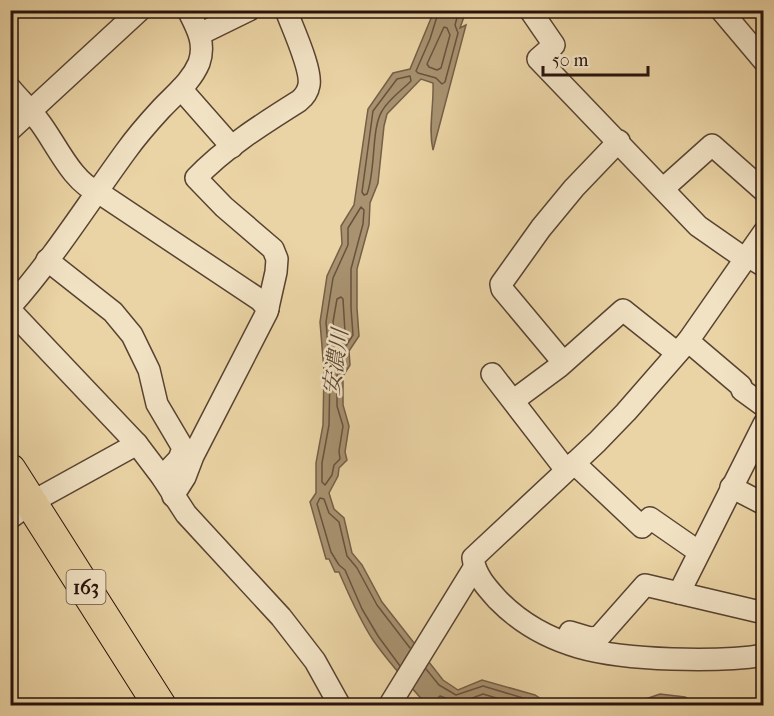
<svg xmlns="http://www.w3.org/2000/svg" width="774" height="716" font-family="'IM FELL French Canon','Noto Serif JP',serif">
<style>
.water{fill:#a89270;stroke:#745f48;stroke-width:1.5}
.lines{fill:none;stroke-linecap:round;stroke-linejoin:round}
.shore{stroke:#68523e;stroke-width:1.5}
.minor-casing{stroke:#584332;stroke-width:24}
.highway-casing{stroke:#27130c;stroke-width:34}
.minor{stroke:#f1e2c4;stroke-width:21}
.highway{stroke:#ead3a4;stroke-width:32}
.labels{text-anchor:middle;dominant-baseline:central;stroke-width:5;stroke-linejoin:round;paint-order:stroke}
.shield{fill:#f1e2c4;stroke:#645143;stroke-width:1.5}
.shield-label{font-size:20px;font-weight:bold;fill:#27130c}
.water-label{font-size:22px;font-style:italic;fill:#5b4634;stroke:#f1e2c4}
</style>
<rect width="100%" height="100%" fill="#ead3a4"/>
<filter id="stains"><feTurbulence type="fractalNoise" baseFrequency=".00333" numOctaves="4"/><feColorMatrix values="0 0 0 0 .2 0 0 0 0 .09 0 0 0 0 .02 0 0 0 .5 -.17"/></filter>
<radialGradient id="worn" r=".72"><stop offset=".6" stop-color="#630" stop-opacity="0"/><stop offset="1" stop-color="#630" stop-opacity=".3"/></radialGradient>
<g class="water">
<path d="M434,11H466L460,28L466,25L433,150C428,129 434,106 433,83L421,79L387,114L384,126L378,183L370,203L369,225L357,269V308L359,336L349,351L350,365L343,376V405L349,426L345,452L347,460L339,468L338,476L329,493L334,509L344,518L352,553L362,565L382,602L443,680L458,690L482,680L535,695L550,705H427C408,684 389,663 373,640C359,619 349,595 339,572H335L329,559H326L310,502L316,493V463L323,425L324,371L320,322L327,276L342,244L341,226L354,205L368,109L393,73L410,69Z"/>
<polygon points="660,694 685,697 699,705 628,705"/>
</g>
<g class="lines">
<g class="shore">
<polyline points="439,10 430,39 416,71 418,73 436,78 442,84 445,82 458,33 455,25 459,10"/>
<polygon points="444,27 447,28 450,35 441,68 437,70 429,67 427,64"/>
<path d="M410,76L411,81C402,90 388,100 382,111C371,129 376,170 367,194L364,195L362,192L373,111L397,79Z"/>
<polygon points="361,207 364,210 363,224 351,269 351,308 353,335 344,349 343,363 337,375 337,406 343,426 339,451 340,459 334,465 332,475 325,485 322,482 322,463 329,425 330,371 326,322 333,278 348,245 348,228"/>
<polygon points="341,297 343,299 345,332 338,342 335,339 333,322 337,299"/>
<polyline points="400,666 378,636 362,609 345,570 339,565 331,552 317,504 320,498 324,499 329,513 339,522 347,556 357,568 377,605 410,648"/>
<polyline points="426,669 439,685 456,695 483,686 533,701 542,706"/>
<polyline points="438,706 438,698 440,696 459,703 483,694 523,706"/>
</g>
<g class="minor-casing">
<g id="minor">
<polyline points="530,10 554,45 538,59 698,226 744,258"/>
<polyline points="721,10 764,61"/>
<polyline points="200,34 249,10"/>
<path d="M10,88C19,99 30,109 38,120C55,141 72,183 98,192L260,300L268,309"/>
<polyline points="181,89 232,147"/>
<polyline points="10,130 140,10"/>
<polyline points="664,188 712,145 764,191"/>
<path d="M764,232L688,341L626,412L597,442L473,558C475,575 487,588 498,600C546,649 607,657 672,659C702,660 734,660 764,655"/>
<polyline points="746,255 764,266"/>
<polyline points="47,260 113,312 132,335 149,370 157,404 183,448 179,459 162,477"/>
<path d="M10,307C53,259 88,203 126,151C136,137 149,122 161,109C175,94 191,82 199,63C206,43 197,28 188,10"/>
<polyline points="10,310 137,444 162,477 186,514 281,617 315,661 340,706"/>
<polyline points="688,341 741,386 742,390 764,406"/>
<polyline points="563,362 502,289 501,284 541,228 574,188 619,141"/>
<polyline points="492,374 566,470"/>
<polyline points="514,400 560,366 623,310 677,353"/>
<polyline points="574,463 642,527 650,518 699,552"/>
<polyline points="731,487 764,504"/>
<path d="M173,496L185,477L193,456L267,312L276,272L277,259L273,249L224,207L196,178C224,148 264,123 299,101C304,97 308,91 309,85C312,69 292,27 286,10"/>
<polyline points="10,518 32,502 137,444"/>
<polyline points="679,593 764,424"/>
<polyline points="570,632 590,638 599,637 645,585 760,612 764,610"/>
<polyline points="389,706 474,568"/>
</g>
</g>
<g class="highway-casing">
<polyline id="highway" points="10,470 160,706"/>
</g>
<use href="#minor" class="minor"/>
<use href="#highway" class="highway"/>
</g>
<g class="labels">
<rect class="shield" x="66.5" y="570" width="39" height="34" rx="4.5"/>
<g class="shield-label">
<text x="86" y="587">163</text>
</g>
<g class="water-label">
<text transform="translate(336 362) rotate(-82)">安濃川</text>
</g>
</g>
<rect width="774" height="716" fill="none" stroke="#ead3a4" stroke-width="36"/>
<rect x="12" y="12" width="750" height="692" fill="none" stroke="#27130c" stroke-width="3"/>
<rect x="18" y="18" width="738" height="680" fill="none" stroke="#27130c" stroke-width="1.5"/>
<path d="M543 66v9h105v-9" fill="none" stroke="#27130c" stroke-width="3"/>
<text x="552" y="66" font-size="18" fill="#27130c" stroke="#f1e2c4" stroke-width="4.5" paint-order="stroke">50 m</text>
<rect width="100%" height="100%" filter="url(#stains)"/>
<rect width="100%" height="100%" fill="url(#worn)"/>
</svg>
